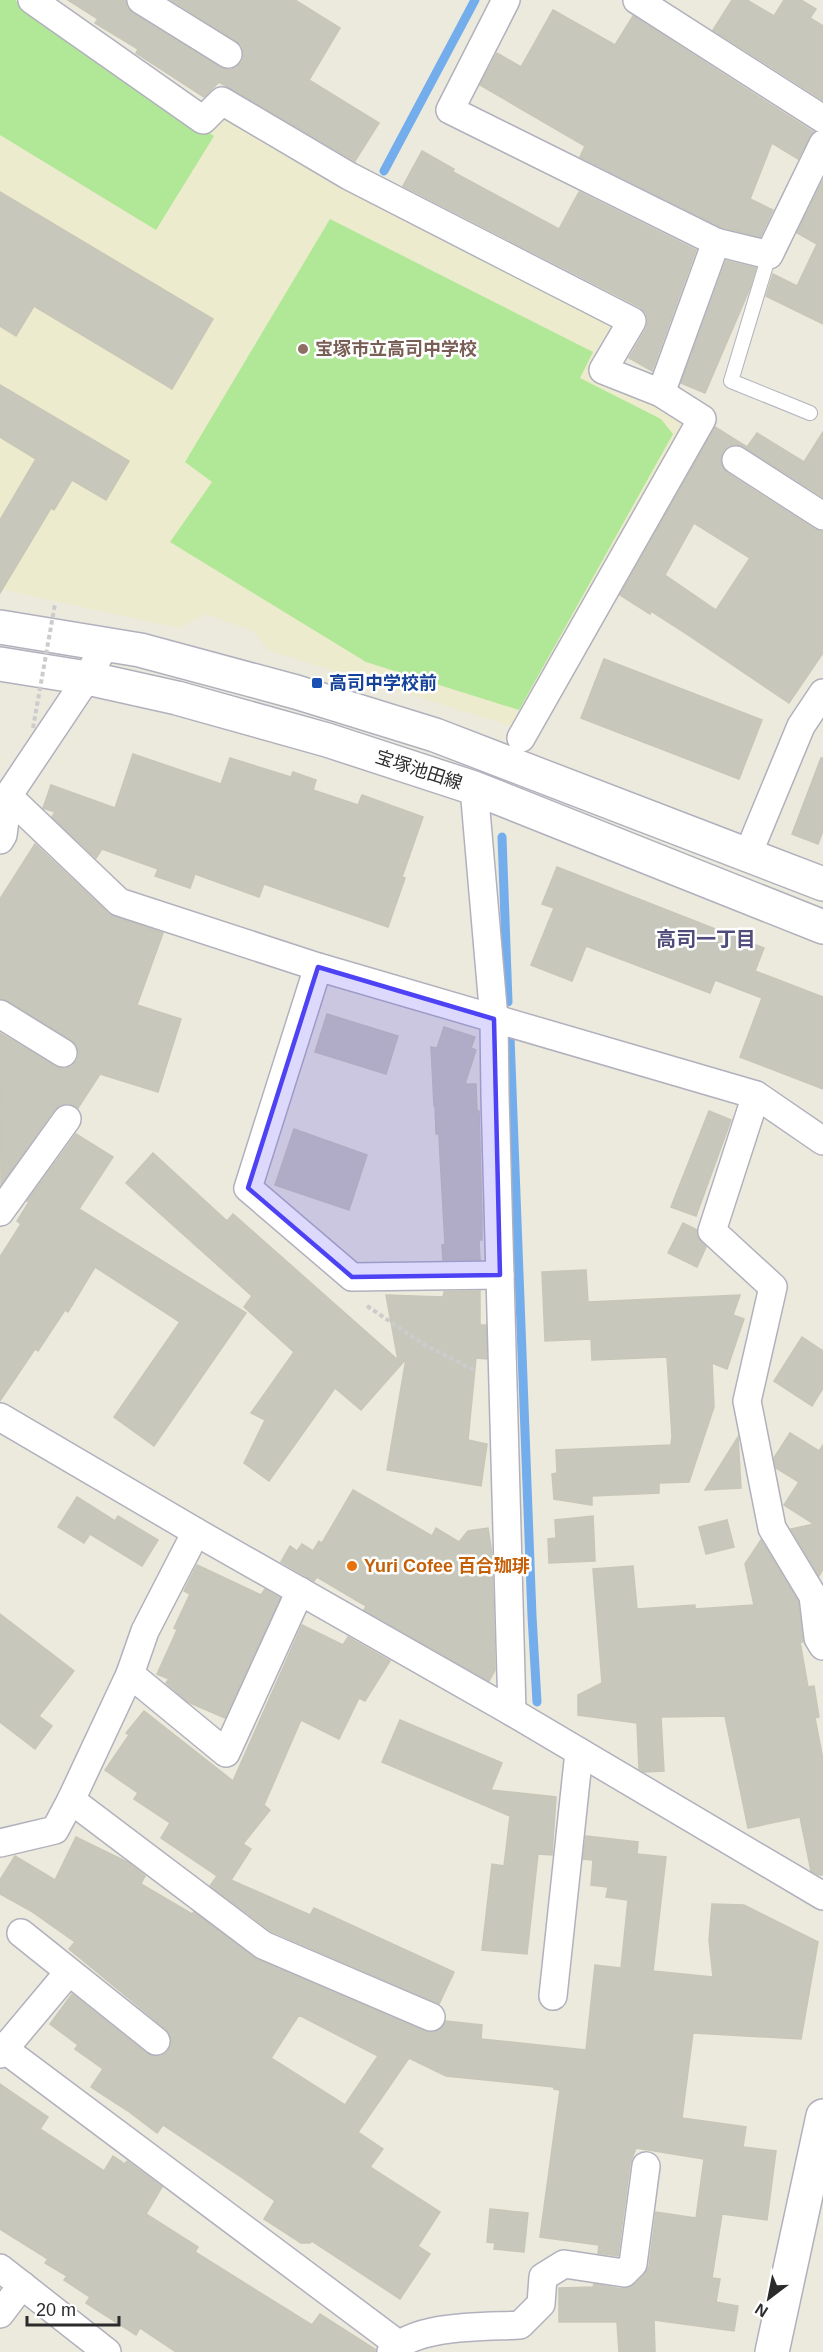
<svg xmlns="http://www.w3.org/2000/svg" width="823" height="2352" font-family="Arial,'Noto Sans JP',sans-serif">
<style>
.education{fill:#edebcd}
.pitch{fill:#b1e897}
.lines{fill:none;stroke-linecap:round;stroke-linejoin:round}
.stream{stroke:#73adeb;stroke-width:9}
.building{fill:#c8c7bc;stroke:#c8c6b7;stroke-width:1.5;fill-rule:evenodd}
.lane-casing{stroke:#b1b1be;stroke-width:16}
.street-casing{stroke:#b1b1be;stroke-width:30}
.secondary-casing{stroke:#b1b1be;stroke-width:36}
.path{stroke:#ccc;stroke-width:4;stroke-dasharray:4.5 3;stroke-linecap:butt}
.lane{stroke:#fff;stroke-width:14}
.street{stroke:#fff;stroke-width:27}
.secondary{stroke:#fff;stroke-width:33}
.path-bridge{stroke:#ccc;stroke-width:4;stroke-dasharray:4.5 3;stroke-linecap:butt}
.marked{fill:#4e42f5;fill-opacity:0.2;stroke:#4e42f5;stroke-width:4.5;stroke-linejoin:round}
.education-dot{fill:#8d6e63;stroke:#fff;stroke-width:2}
.transit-dot{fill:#1a4fb4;stroke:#fff;stroke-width:2}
.food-dot{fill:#e8710a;stroke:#fff;stroke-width:2}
.labels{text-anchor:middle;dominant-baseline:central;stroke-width:5;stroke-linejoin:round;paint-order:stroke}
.education-label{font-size:18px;font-weight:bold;fill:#785e54;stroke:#fff;text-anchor:start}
.transit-label{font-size:18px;font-weight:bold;fill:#164399;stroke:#fff;text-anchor:start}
.street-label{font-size:18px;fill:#2b2b2b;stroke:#fff}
.food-label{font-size:18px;font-weight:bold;fill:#c56008;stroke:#fff;text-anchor:start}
.neighbourhood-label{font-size:20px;font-weight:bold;fill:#504c7a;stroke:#fff}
</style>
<rect width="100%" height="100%" fill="#ece9dd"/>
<polygon class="education" points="0,0 22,0 219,114 619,325 594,374 681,416 686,428 517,728 267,650 255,632 206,614 178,628 0,589"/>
<g class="pitch">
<polygon points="0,0 15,0 214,136 156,230 0,135"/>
<polygon points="330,219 593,352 580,378 661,419 673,434 519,710 366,662 170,542 212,482 185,462"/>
</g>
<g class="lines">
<g class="stream">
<polyline points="384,171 475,0"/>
<polyline points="502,837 508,1002"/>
<polyline points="510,1037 532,1616 537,1702"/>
</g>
</g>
<g class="building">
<polygon points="68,0 125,0 127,8 133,13 220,67 228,70 236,68 242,62 244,54 242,46 236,41 171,0 295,0 340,28 309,80 379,123 355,161 219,82 204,97 136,53 138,49 95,23 98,19"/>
<polygon points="732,0 747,0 774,16 784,0 801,0 816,9 810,18 823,26 823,100 713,30"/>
<polygon points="553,10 615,45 633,16 813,132 798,159 772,143 750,199 773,210 760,237 721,227 580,157 585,146 480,85 497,53 521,67"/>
<polygon points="422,151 454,169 453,172 559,229 579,192 696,250 652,371 629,358 646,329 648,321 646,313 640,307 403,186"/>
<polygon points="823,180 823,324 766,296 773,274 797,286 817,244 797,233"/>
<polygon points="0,192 213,319 172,389 34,306 16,336 0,326"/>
<polygon points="726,261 756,268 750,288 705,393 681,383"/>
<polygon points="0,385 129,461 106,500 72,480 54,510 51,508 0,593 0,520 36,459 0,437"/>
<path d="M715,427L747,447L757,433L804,462L823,432V497L744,447L736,444L728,446L723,451L720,459L722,467L727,473L814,529L823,532V653L789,703L688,635L651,611L650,614L620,595ZM694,523L750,558L716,610L665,575Z"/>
<polygon points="604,659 762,720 739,779 581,718"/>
<polygon points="133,754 221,784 230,758 291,777 293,772 316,780 313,790 358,805 362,795 423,817 402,877 405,878 388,927 264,884 259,897 195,874 190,888 155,876 158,869 102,849 96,858 52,817 55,812 43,808 51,785 115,808"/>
<polygon points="821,758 823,758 823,831 818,844 792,834"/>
<polygon points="35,844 109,914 163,933 137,1005 181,1019 158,1092 100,1074 78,1108 68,1103 60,1105 54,1110 1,1184 0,1033 55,1066 62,1069 71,1067 77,1061 79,1054 77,1046 71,1040 8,1001 0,998 0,899"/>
<polygon points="557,867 764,948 755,971 823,997 823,1089 740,1057 762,998 715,980 710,993 586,946 572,981 531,965 554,908 542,904"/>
<polygon points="327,1014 398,1036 386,1074 315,1052"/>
<polygon points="444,1027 475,1037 471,1048 476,1050 465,1084 476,1084 477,1111 479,1111 482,1216 482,1240 479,1240 480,1260 443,1260 442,1245 445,1244 440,1156 439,1134 436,1134 435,1106 434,1106 431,1047 437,1048"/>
<polygon points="709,1111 731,1120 696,1216 671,1207"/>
<polygon points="294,1129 367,1155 349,1210 275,1185"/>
<polygon points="76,1134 113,1157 79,1209 246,1313 154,1446 114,1417 180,1322 95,1267 68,1312 65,1310 38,1351 35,1349 0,1401 0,1257 21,1224 17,1221 29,1202 27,1201"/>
<polygon points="153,1153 227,1221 233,1214 398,1360 386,1295 443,1297 444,1292 480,1291 480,1325 486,1325 487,1359 476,1358 468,1440 487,1444 481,1486 387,1470 406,1359 361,1410 335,1388 269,1481 244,1463 265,1420 251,1413 294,1352 244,1307 252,1296 126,1183"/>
<polygon points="683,1223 697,1230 697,1236 706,1247 697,1267 668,1253"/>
<polygon points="586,1270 588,1302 740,1295 733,1315 744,1319 727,1369 712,1363 714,1407 689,1482 659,1483 659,1493 592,1496 592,1505 554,1499 552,1474 557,1473 556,1450 671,1445 672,1436 667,1357 592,1360 591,1339 545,1341 542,1272"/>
<polygon points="802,1337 823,1351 823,1388 812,1406 774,1381"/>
<polygon points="790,1433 819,1451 823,1445 823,1569 819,1576 791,1529 814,1524 784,1505 799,1482 776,1468 774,1458"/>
<polygon points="738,1437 741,1488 705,1490"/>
<polygon points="353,1490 432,1536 436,1528 459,1542 468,1531 488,1528 492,1554 495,1670 489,1681 364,1610 366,1606 317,1577 314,1581 281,1562 290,1546 297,1551 302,1544 313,1551 319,1541 322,1543"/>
<polygon points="77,1497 115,1521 118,1516 158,1540 142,1566 90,1534 84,1543 58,1527"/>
<polygon points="593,1516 595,1561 549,1563 548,1539 556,1538 555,1520"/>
<polygon points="727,1520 734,1547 706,1554 699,1527"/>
<polygon points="761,1540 798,1601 803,1642 800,1642 808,1687 814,1686 819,1717 815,1718 823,1760 823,1875 819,1875 811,1871 800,1817 748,1828 725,1716 661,1717 664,1771 644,1772 639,1769 637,1723 578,1715 578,1695 602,1683 593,1569 633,1566 637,1609 695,1605 695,1609 754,1605 745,1564"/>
<polygon points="197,1565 261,1595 265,1589 280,1598 225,1718 188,1702 166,1683 169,1679 157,1674 177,1630 174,1628 190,1594 184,1591"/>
<polygon points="0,1614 74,1671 39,1716 52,1726 35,1749 0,1722"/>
<polygon points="302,1625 343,1645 348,1637 390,1661 365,1701 359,1698 339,1739 301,1720 264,1805 270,1810 243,1844 251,1849 231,1880 310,1915 314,1908 454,1972 439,2004 271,1931 210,1886 217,1876 161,1838 170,1823 134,1799 138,1793 105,1770 129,1735 126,1733 144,1711 233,1781"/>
<polygon points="400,1720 502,1763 491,1790 556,1797 552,1855 538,1854 527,1954 482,1950 492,1864 504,1866 510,1816 382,1762"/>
<path d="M586,1836L638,1842L637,1854L666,1857L653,1971L713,1977L709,1940L712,1904L744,1905L818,1942L801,2039L693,2033L682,2118L746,2127L743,2147L776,2151L767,2220L722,2214L712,2278L720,2279L716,2302L738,2306L734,2331L654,2320L655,2352H619L617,2322H559V2288L593,2287L594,2284L622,2289L635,2284L644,2275L649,2266L656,2212L696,2218L704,2159L636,2148L630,2164L618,2256L598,2253L599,2245L540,2237L560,2090L554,2089V2087L446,2076L409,2058L358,2132L383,2149L370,2167L440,2212L418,2246L430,2254L400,2299L312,2241L310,2243H301L264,2219L275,2201L244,2179L163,2125L157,2133L128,2111L91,2087L103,2069L75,2049L78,2045L50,2024L72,1994L146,2053L153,2056H161L168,2051L172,2043L170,2035L166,2029L69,1949L75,1942L31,1911L0,1894V1880L15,1856L55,1880L76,1837L127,1862L145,1876L141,1884L192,1914L194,1912L257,1959L425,2031L432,2033L440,2030L446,2021L482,2025L481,2039L586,2050L595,1965L621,1968L628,1900L606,1897L608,1887L591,1885L593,1860L583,1859ZM299,2015L378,2056L345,2105L271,2058Z"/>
<polygon points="0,2084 48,2117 40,2129 104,2171 113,2156 125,2164 127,2161 162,2187 146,2214 198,2247 195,2252 312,2325 320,2314 376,2350 376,2352 176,2352 140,2328 136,2335 86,2303 90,2297 64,2280 67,2276 45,2263 48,2259 0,2229"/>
<polygon points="490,2209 528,2213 524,2252 494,2249 495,2243 487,2242"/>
</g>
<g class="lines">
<g class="lane-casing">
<polyline id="lane" points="769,255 731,381 810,413"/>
</g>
<g class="street-casing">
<g id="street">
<polyline points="32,0 203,120 222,101 349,176 632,321 603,370 661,393 702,419 521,738"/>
<polyline points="141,0 228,54"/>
<polyline points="506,0 450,110 716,242 769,255 823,144"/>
<polyline points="637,0 823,119"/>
<polyline points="661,393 716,242"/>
<polyline points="736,460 823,516"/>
<polyline points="474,788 494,1019 495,1095 512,1712"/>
<polyline points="8,796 119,902 318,967 756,1095 823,1141"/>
<polyline points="0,801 8,796 87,678 106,643"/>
<polyline points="0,840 3,835 8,796"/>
<polyline points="748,854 801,726 823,693"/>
<polyline points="318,967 248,1188 352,1277 500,1275"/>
<polyline points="0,1014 63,1053"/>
<polyline points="756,1095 712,1231 773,1287 747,1401 772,1528 813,1596 818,1638 823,1646"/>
<polyline points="0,1212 67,1119"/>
<polyline points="0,1417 196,1532 512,1712 823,1896"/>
<polyline points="130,1674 226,1753 300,1591"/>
<polyline points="71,1800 263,1945 431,2017"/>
<polyline points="0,1843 55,1830 71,1800 130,1674 145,1631 196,1532"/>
<polyline points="21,1933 156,2041"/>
<polyline points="553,1996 579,1752"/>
<polyline points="0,2046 398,2344"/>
<polyline points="0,2054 68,1973"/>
<polyline points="0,2268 107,2352"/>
<polyline points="0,2314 22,2285"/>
<path d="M391,2352C416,2324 484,2327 520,2325L541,2304L543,2277L564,2264L624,2273L633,2264L646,2166"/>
</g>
</g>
<g class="secondary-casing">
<g id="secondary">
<polyline points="0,627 140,650 296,692 435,735 823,884"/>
<polyline points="0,664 87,678 177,698 327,740 474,788 823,927"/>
<polyline points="772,2352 823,2116"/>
</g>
</g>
<polyline class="path" points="367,1306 425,1345 474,1370"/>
<use href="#lane" class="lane"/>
<use href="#street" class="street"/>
<use href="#secondary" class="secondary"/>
<polyline class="path-bridge" points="33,728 55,604"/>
</g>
<path class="marked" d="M318,967L494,1019L500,1275L352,1277L248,1188Z"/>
<circle class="education-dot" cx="303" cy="349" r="6"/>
<rect class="transit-dot" x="311" y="677" width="12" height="12" rx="3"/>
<circle class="food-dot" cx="352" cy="1566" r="6"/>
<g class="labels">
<g class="education-label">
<text x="315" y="349">宝塚市立高司中学校</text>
</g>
<g class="transit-label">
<text x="329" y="683">高司中学校前</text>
</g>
<g class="street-label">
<text transform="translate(419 770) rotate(18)">宝塚池田線</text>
</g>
<g class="food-label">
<text x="364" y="1566">Yuri Cofee 百合珈琲</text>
</g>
<g class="neighbourhood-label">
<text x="706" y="939">高司一丁目</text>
</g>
</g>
<g transform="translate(769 2298) rotate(212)" stroke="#ffffff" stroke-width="4.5" paint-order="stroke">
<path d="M0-4.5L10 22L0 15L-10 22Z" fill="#2b2b2b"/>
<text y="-9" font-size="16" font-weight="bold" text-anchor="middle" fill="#2b2b2b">N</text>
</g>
<path d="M27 2316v9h92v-9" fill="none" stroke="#2b2b2b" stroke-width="3"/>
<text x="36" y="2316" font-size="18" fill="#2b2b2b" stroke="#ffffff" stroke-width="4.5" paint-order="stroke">20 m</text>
</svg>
